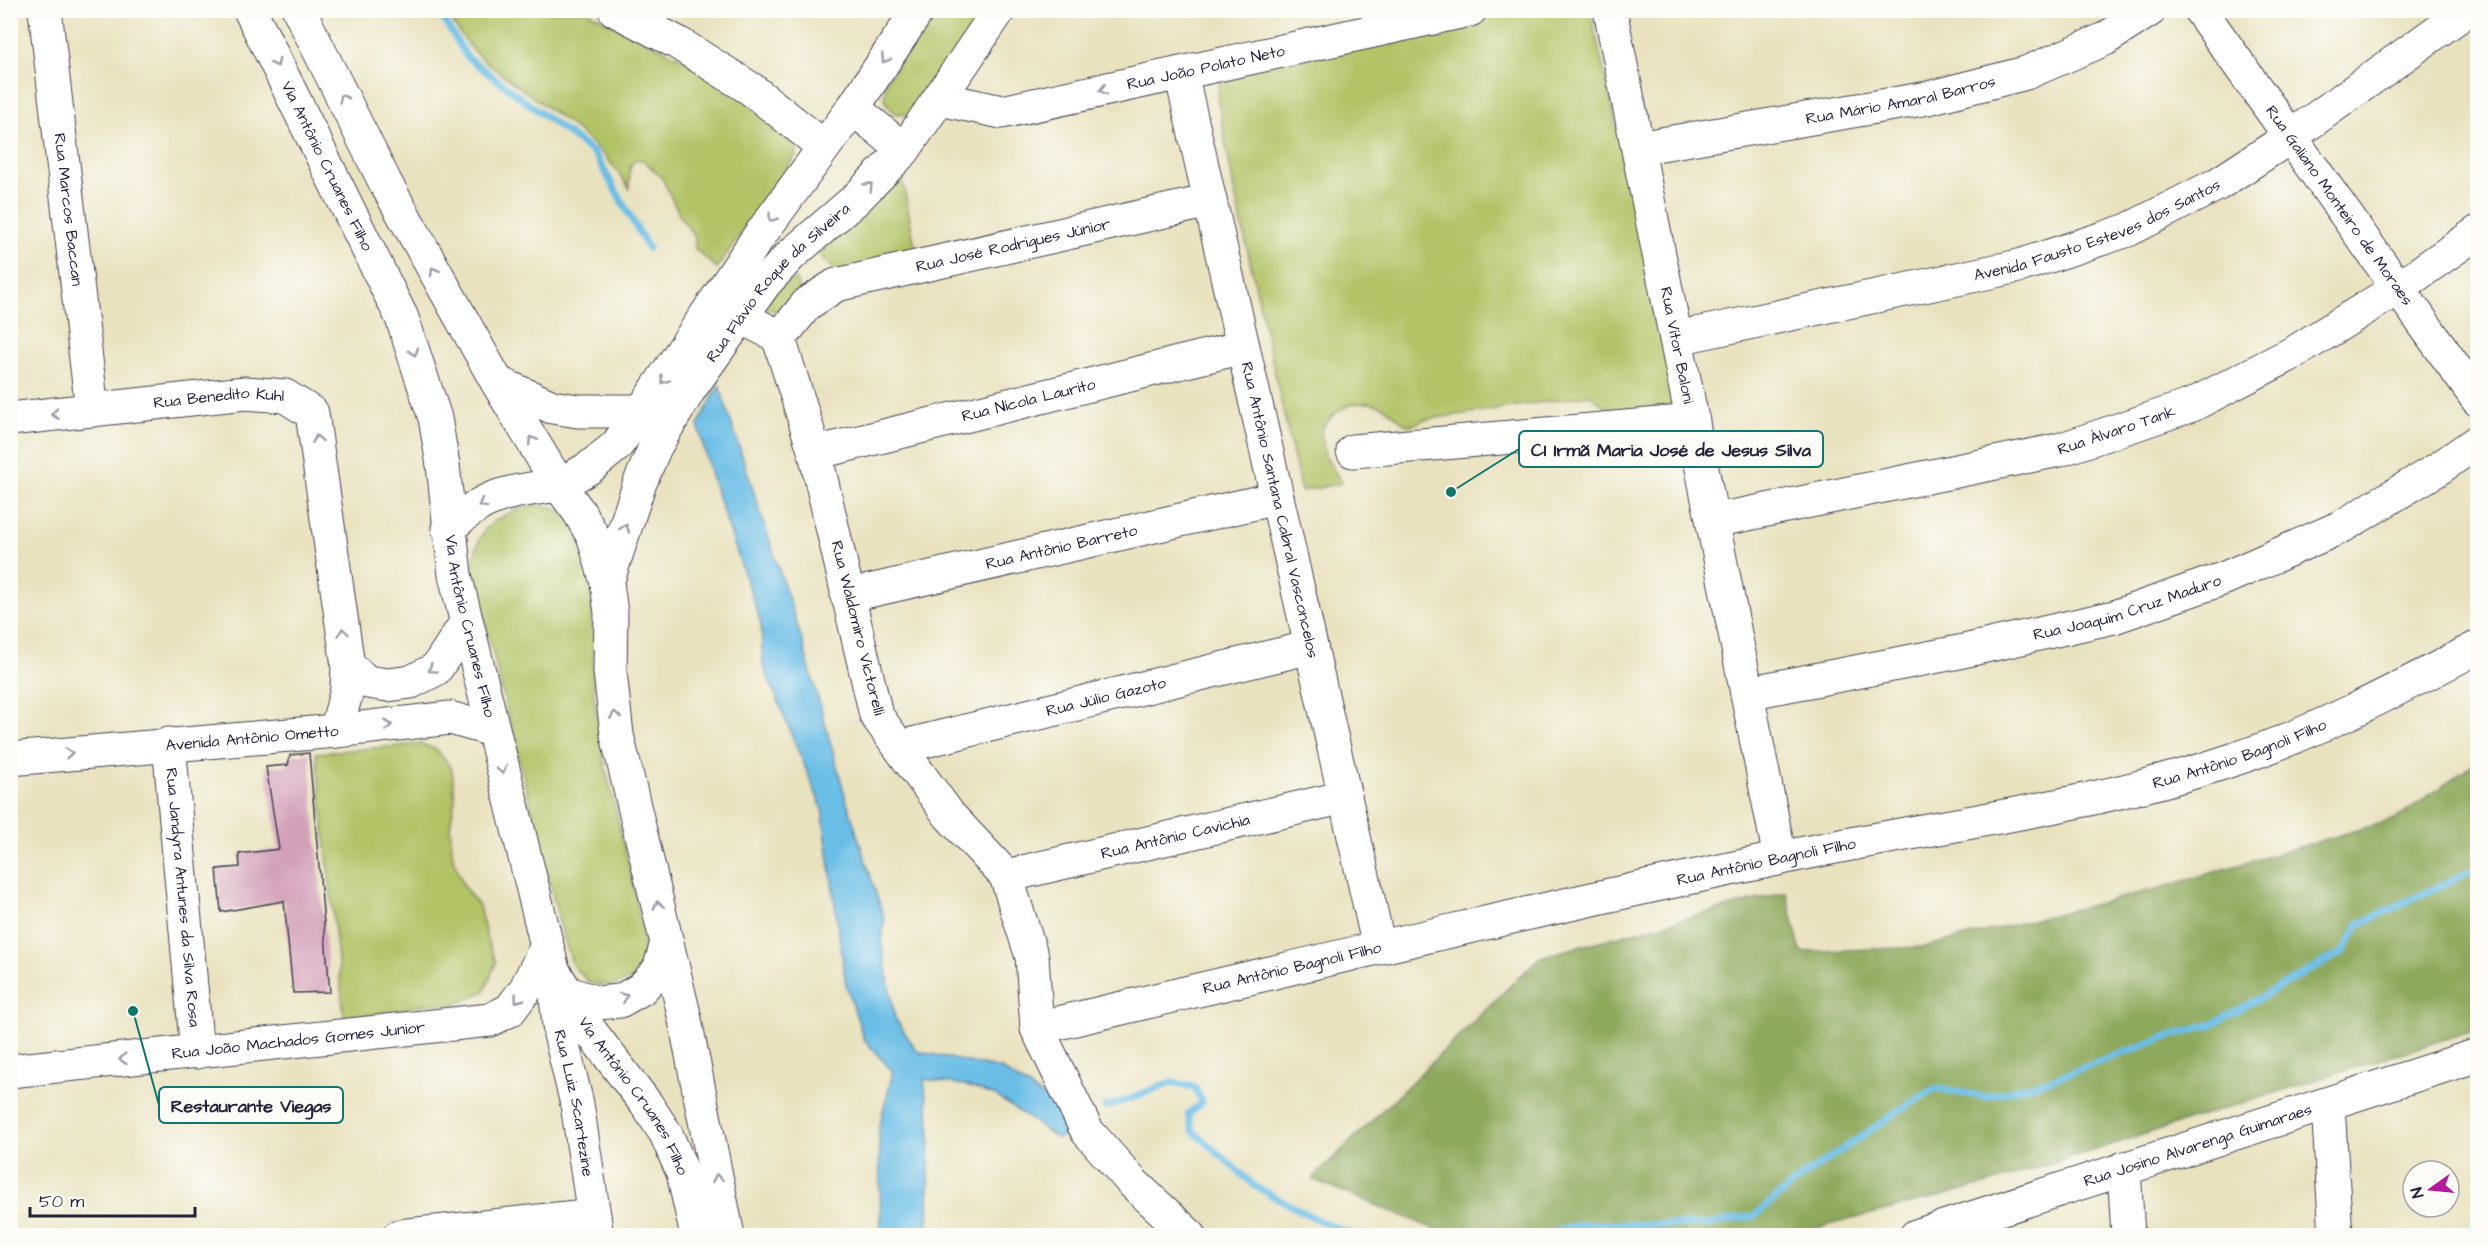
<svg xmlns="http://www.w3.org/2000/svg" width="2488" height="1246" font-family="'Architects Daughter',sans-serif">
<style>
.green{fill:#b2c366;stroke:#6a7250;stroke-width:1.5}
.forest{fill:#8da95b;stroke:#58664b;stroke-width:1.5}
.water{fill:#6abee6;stroke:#467090;stroke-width:1.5}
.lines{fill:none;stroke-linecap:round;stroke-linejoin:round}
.stream{stroke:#6abee6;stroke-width:7}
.building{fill:#d3a0ba}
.minor-casing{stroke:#403f4f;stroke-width:35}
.major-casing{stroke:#403f4f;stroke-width:35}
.minor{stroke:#fff;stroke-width:33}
.major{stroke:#fff;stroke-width:33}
.oneway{stroke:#9c9ca7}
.labels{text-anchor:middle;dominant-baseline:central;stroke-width:5;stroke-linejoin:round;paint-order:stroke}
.street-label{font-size:16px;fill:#22223b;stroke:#fdfcf7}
.leader{fill:none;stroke:#0f766e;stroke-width:2}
.callout-dot{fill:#0f766e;stroke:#fdfcf7;stroke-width:2}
.callout{fill:#fdfcf7;stroke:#0f766e;stroke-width:2}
.callout-label{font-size:18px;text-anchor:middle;font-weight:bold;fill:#22223b}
</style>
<rect width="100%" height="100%" fill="#fdfcf7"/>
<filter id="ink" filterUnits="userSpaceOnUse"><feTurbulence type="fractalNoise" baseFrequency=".0167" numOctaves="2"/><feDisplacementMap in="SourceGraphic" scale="12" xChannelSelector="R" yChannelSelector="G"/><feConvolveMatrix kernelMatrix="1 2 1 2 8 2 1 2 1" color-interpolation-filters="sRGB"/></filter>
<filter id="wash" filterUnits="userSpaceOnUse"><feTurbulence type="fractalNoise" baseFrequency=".008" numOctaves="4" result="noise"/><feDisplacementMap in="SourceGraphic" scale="24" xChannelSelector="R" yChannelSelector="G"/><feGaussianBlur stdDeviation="1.35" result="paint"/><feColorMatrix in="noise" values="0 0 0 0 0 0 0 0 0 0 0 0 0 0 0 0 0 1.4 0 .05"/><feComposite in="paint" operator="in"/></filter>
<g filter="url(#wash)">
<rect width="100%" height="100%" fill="#e9e2bf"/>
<g class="green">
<path d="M445,11H586L725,80L797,144L795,156L717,268L695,249V237L681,218L662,178L643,160H635L630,167L629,188C593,129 528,99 478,55C465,43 455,25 445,11Z"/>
<polygon points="933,11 985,11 919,110 907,115 894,113 884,100 886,82"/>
<path d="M1495,11H1586L1591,15L1668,350L1679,405L1619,411L1607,408L1590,395L1423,420L1413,425H1406C1399,420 1391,410 1383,407C1357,396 1336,407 1321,430L1325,456L1342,483L1301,491L1234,189L1218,101L1219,80L1234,65Z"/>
<path d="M901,172L917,257C887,265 837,289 819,253Z"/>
<polygon points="787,280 796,280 800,291 784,312 776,312 762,305"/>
<path d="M532,505L552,507L576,521L597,570L592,614L594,696L604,761L635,893L644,943L641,964L632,979L611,986L590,983L573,966L560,925L473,572C475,527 492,518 532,505Z"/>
<polygon points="421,744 436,749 452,769 455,799 450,827 453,858 465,888 479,906 487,940 496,962 485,991 455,1005 428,1004 384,1013 344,1017 316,753"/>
</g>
<polygon class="forest" points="2477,762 2477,1029 1987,1184 1790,1235 1449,1235 1312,1179 1540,957 1786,892 1801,952 1924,947 2160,888 2395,819"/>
<polygon class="water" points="719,385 801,637 846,799 884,918 882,946 895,1018 917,1051 1001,1069 1054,1103 1081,1131 1057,1138 996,1096 964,1085 924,1079 930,1127 928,1235 881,1235 879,1127 893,1072 864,1039 846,985 822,808 763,665 761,623 711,476 698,425"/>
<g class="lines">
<g class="stream">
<polyline points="438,10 467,57 595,154 648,248"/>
<polyline points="1105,1107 1130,1099 1171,1082 1195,1087 1202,1103 1188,1114 1193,1131 1256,1187 1320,1221 1356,1236"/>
<polyline points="1540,1236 1584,1224 1705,1225 1754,1216 1799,1179 1903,1108 1936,1088 1986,1097 2050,1080 2166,1037 2211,1025 2344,951 2359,924 2478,868"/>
</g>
</g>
<g id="blocks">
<polygon class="building" points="309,753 330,992 293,993 284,901 221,912 217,869 240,867 239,854 279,849 266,767 288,765 290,755"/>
</g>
</g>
<g filter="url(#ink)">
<use href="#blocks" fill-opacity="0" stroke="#403f4f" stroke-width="1.5"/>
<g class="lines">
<g class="minor-casing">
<g id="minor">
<path id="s1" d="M45,10L92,410"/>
<polyline points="615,10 678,43 751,89 823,146"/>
<path id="s2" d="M1610,10L1780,858"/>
<path id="s3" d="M2200,10L2478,400"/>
<path id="s4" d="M1181,73L1379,947"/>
<path id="s5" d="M940,99L1002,112L1470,10"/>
<polyline points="853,108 904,150"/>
<path id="s6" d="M1638,148L1928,98L2026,73L2105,39L2150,10"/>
<polyline points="741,317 772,333 779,339 815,453 876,715 949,815 1006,876 1032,957 1037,1028 1087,1131 1133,1183 1190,1236"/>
<path id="s7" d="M1677,338L2019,266L2128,230L2218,184L2290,137L2467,10"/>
<path id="s8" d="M779,339L807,304L836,285L1210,201"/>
<path id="s9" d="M10,419L245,393L285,396L312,413L348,666L347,690L336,731"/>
<polyline points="1353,451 1693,421"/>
<path id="s10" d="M815,453L1243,347"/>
<polyline points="559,485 589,468 616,446 642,411 757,239 853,108 918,10"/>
<path id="s11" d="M1713,521L2059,450L2192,405L2295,352L2398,288L2478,232"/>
<path id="s12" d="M607,583L639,485L655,447L689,390L765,283L791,255L856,199L904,150L999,10"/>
<path id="s13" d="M847,596L1277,498"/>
<polyline points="348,666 367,682 388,685 411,682 436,669 466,623"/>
<path id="s14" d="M1747,693L1959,652L2114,617L2225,578L2341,527L2438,469L2478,441"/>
<path id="s15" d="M169,744L197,1052"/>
<path id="s16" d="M900,747L1311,647"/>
<path id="s17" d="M10,759L336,731L450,718L492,730"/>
<path id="s18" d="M1006,876L1345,797"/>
<path id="s19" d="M553,970L560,1034L577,1104L597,1236"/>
<path id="s20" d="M1037,1028C1283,970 1529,911 1777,859C1928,826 2085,810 2232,760C2318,732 2398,689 2478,647"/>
<path id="s21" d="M10,1071L490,1020L510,1010L525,990L546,948"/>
<polyline points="2328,1105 2336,1236"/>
<polyline points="2124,1168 2128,1236"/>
<polyline points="399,1236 594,1215"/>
<path id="s22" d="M1916,1236L2478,1055"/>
</g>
</g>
<g class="major-casing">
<g id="major">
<path id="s23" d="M250,10L402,318L435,418L443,465L455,575L553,970L591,1032L647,1105L666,1134L683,1173L697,1236"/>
<polyline points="299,10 385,182 497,382 559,485 579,512 594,538 607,583 611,613 610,672 617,735 683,1010 728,1236"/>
<polyline points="497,382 552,407 578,411 642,411"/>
<path d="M448,528C458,521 468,511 479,505C502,491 533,489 559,485"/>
<polyline points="568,993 598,1003 620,1001 641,989 659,970 667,943"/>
</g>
</g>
<use href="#minor" class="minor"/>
<use href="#major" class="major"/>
</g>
<defs><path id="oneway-chevron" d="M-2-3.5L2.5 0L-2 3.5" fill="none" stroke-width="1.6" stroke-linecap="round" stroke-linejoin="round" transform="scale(1.5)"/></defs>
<g class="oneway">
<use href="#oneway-chevron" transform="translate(885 59) rotate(124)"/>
<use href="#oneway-chevron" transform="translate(276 63) rotate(64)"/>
<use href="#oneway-chevron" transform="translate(1103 90) rotate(168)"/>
<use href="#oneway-chevron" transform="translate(343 98) rotate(-116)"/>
<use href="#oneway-chevron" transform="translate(869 186) rotate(-46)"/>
<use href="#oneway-chevron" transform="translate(772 218) rotate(125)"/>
<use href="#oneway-chevron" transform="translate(434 271) rotate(-119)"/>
<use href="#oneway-chevron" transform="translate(414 352) rotate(72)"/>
<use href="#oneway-chevron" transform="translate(664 380) rotate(124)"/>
<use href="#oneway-chevron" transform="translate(55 414) rotate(173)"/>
<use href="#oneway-chevron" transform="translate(317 439) rotate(-100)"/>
<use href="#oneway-chevron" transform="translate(532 440) rotate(-121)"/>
<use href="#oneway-chevron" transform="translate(482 504) rotate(151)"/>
<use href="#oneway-chevron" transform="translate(625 528) rotate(-72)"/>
<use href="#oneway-chevron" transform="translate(343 632) rotate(-98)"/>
<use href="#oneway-chevron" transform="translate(432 669) rotate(145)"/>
<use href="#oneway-chevron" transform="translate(615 715) rotate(-97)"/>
<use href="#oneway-chevron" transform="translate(388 725) rotate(-7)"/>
<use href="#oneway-chevron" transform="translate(69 753) rotate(-5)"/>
<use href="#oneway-chevron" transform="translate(502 770) rotate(76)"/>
<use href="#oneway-chevron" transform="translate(658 905) rotate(-103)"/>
<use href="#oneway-chevron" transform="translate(624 997) rotate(-23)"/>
<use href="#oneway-chevron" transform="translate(518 999) rotate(127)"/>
<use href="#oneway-chevron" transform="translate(123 1059) rotate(174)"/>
<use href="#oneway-chevron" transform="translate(717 1178) rotate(-101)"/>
</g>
</g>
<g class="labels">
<g class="street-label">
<text stroke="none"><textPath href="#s5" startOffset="272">Rua João Polato Neto</textPath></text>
<text stroke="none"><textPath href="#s6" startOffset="267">Rua Mário Amaral Barros</textPath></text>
<text stroke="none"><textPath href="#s23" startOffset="174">Via Antônio Cruanes Filho</textPath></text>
<text stroke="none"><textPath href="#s3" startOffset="240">Rua Galiano Monteiro de Moraes</textPath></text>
<text stroke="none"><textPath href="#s1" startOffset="201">Rua Marcos Baccan</textPath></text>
<text stroke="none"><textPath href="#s7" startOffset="435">Avenida Fausto Esteves dos Santos</textPath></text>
<text stroke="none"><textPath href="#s8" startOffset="261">Rua José Rodrigues Júnior</textPath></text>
<text stroke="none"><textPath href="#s12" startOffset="351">Rua Flávio Roque da Silveira</textPath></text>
<text stroke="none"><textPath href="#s2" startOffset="342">Rua Vítor Baloni</textPath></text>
<text stroke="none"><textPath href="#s10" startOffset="220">Rua Nícola Laurito</textPath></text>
<text stroke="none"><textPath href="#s9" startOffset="210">Rua Benedito Kuhl</textPath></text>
<text stroke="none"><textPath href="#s11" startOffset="414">Rua Álvaro Tank</textPath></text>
<text stroke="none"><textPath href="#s4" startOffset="448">Rua Antônio Santana Cabral Vasconcelos</textPath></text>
<text stroke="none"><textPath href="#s13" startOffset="220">Rua Antônio Barreto</textPath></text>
<text stroke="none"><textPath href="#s14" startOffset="390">Rua Joaquim Cruz Maduro</textPath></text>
<text stroke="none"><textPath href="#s23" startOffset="660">Via Antônio Cruanes Filho</textPath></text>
<text transform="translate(858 628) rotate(76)">Rua Waldomiro Victorelli</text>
<text stroke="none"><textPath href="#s16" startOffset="212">Rua Júlio Gazoto</textPath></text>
<text stroke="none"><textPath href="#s17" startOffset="243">Avenida Antônio Ometto</textPath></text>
<text stroke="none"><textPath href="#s20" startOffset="1234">Rua Antônio Bagnoli Filho</textPath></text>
<text stroke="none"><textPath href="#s18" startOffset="174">Rua Antônio Cavichia</textPath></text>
<text stroke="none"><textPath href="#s20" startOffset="748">Rua Antônio Bagnoli Filho</textPath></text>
<text stroke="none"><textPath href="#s15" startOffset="154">Rua Jandyra Antunes da Silva Rosa</textPath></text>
<text stroke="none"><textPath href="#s20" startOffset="262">Rua Antônio Bagnoli Filho</textPath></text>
<text stroke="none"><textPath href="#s21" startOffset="290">Rua João Machados Gomes Junior</textPath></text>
<text stroke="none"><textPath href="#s23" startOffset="1164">Via Antônio Cruanes Filho</textPath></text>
<text stroke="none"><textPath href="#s19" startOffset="135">Rua Luiz Scartezine</textPath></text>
<text stroke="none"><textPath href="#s22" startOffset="296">Rua Josino Alvarenga Guimaraes</textPath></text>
</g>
</g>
<path class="leader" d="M1451 492L1519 449M133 1011L159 1105"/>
<g class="callout-dot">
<circle cx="1451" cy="492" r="6"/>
<circle cx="133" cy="1011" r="6"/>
</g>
<g class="callout">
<rect x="1519" y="431" width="304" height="36" rx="6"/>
<rect x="159" y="1087" width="184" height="36" rx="6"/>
</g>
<g class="callout-label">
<text x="1671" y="456">CI Irmã Maria José de Jesus Silva</text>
<text x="251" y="1112">Restaurante Viegas</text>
</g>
<rect width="2488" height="1246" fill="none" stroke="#fdfcf7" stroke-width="36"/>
<g transform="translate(2431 1189) rotate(255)"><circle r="28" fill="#fdfcf7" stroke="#a5a5ac" stroke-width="1.5"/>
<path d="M0-4.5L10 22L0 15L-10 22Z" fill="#b5179e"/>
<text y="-9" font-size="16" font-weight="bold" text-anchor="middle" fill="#22223b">N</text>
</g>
<path d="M30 1207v9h165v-9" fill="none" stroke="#22223b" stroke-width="3"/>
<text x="39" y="1207" font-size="18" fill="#22223b" stroke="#fdfcf7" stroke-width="4.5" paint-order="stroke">50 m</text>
</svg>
